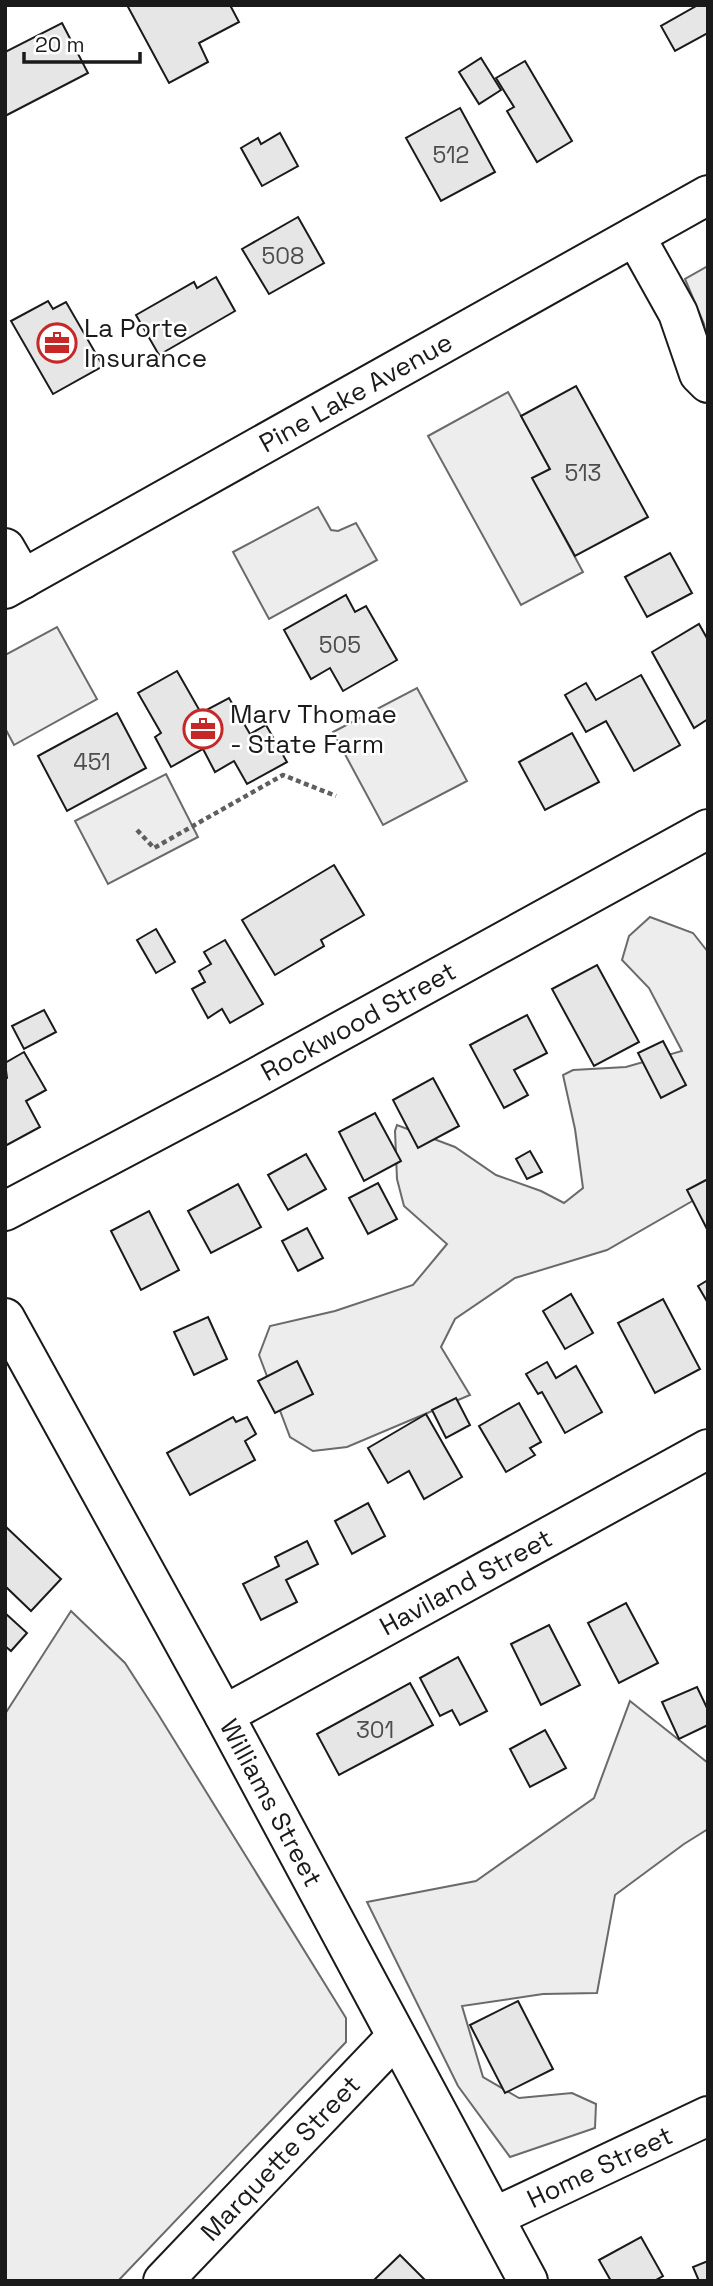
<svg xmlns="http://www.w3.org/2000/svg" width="713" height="2286" font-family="'Space Grotesk',sans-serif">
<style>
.built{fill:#ededed;stroke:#6a6a6a;stroke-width:2}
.building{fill:#e6e6e6;stroke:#1a1a1a;stroke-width:2}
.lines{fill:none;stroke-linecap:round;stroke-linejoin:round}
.minor-casing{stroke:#1a1a1a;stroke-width:42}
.major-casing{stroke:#1a1a1a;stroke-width:42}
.path{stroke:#5f5f5f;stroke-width:4.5;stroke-dasharray:5 3.5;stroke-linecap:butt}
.minor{stroke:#fff;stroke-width:38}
.major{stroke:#fff;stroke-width:38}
.labels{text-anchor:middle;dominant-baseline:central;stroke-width:5;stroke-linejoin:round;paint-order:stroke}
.number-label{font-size:23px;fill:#4d4d4d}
.poi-label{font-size:26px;fill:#1a1a1a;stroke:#fff;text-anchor:start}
.street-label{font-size:26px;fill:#1a1a1a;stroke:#fff}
</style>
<rect width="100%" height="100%" fill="#fff"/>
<g class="built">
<polygon points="708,266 708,347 704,324 685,279"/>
<polygon points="508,392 550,469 533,479 583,572 521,605 428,436"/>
<polygon points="318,507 331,530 338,531 356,523 377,560 269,619 233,552"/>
<polygon points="57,627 97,699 14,745 5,728 5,655"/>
<polygon points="417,688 467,781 383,825 333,732"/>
<polygon points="166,774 198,837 108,884 75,821"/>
<polygon points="650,917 693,933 708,952 708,1192 607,1250 515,1278 455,1319 441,1347 470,1395 347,1447 313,1451 290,1437 259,1355 270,1326 335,1311 413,1285 447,1244 404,1206 397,1179 395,1131 397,1125 455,1147 496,1175 541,1191 564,1203 583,1188 575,1129 563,1075 573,1070 626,1067 682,1051 649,988 622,960 629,936"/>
<polygon points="71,1611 125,1663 158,1714 346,2018 346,2042 118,2281 5,2281 5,1714"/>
<polygon points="630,1701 708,1763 708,1829 684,1844 615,1895 597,1993 543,1994 462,2006 483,2077 519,2098 572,2093 596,2104 595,2128 510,2157 458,2086 367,1902 476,1881 594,1798"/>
</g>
<g class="building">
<polygon points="127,5 230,5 239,22 199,43 208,62 169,83"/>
<polygon points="698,5 708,5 708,33 675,51 661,26"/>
<polygon points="62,23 88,73 5,116 5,52"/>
<polygon points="481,58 501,90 479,104 459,72"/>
<polygon points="525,61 572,141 537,162 507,111 514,107 496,78"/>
<polygon points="460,108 495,172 441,201 406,138"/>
<polygon points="280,133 298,166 262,186 241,148 258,138 261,144"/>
<polygon points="298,217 324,263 269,294 242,249"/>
<polygon points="216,277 235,311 159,355 136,315 194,282 197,288"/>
<polygon points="48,301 53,309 66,302 103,366 53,394 11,321"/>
<polygon points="576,386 648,517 575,556 532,478 550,469 521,416"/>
<polygon points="670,553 692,593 647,617 625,577"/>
<polygon points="346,595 355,612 366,606 397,660 343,691 330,668 311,679 284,630"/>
<polygon points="699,624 708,640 708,719 694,728 652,652"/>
<polygon points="177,671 201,713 229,698 250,734 266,725 287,762 247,784 234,761 215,772 203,749 171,767 155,737 161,733 138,693"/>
<polygon points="641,675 680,745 634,771 606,721 586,732 565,695 586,683 596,700"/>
<polygon points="117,713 146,768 67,811 38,756"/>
<polygon points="572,733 599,782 545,810 519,762"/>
<polygon points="334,865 364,915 321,940 324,946 275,975 242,920"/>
<polygon points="156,929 175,962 156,973 137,940"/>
<polygon points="225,940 263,1004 230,1023 222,1009 208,1018 192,989 205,982 199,971 211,964 204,952"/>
<polygon points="597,965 639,1042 594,1066 552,989"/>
<polygon points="44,1010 56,1032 24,1049 12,1026"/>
<polygon points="527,1015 547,1053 514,1070 528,1095 504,1108 470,1045"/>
<polygon points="663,1041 686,1085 661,1098 638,1053"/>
<polygon points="24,1052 46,1090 26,1101 40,1127 5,1146 5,1079 7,1078 5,1063"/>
<polygon points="433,1078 459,1126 418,1148 393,1100"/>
<polygon points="375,1113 401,1161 364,1181 339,1132"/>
<polygon points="530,1151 542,1172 527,1179 516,1159"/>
<polygon points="306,1154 326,1189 288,1210 268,1175"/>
<polygon points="708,1179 708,1231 687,1190"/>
<polygon points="378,1183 397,1219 368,1234 349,1198"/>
<polygon points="238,1184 261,1227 211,1253 188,1211"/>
<polygon points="149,1211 179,1270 141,1290 111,1231"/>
<polygon points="307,1228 323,1258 298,1271 282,1241"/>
<polygon points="708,1280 708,1303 698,1286"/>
<polygon points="571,1294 593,1333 565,1349 543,1311"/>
<polygon points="663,1299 700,1369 655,1393 618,1323"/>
<polygon points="208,1317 227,1359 194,1375 174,1332"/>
<polygon points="297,1361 313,1394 275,1413 258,1381"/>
<polygon points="547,1362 556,1378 576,1366 602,1412 565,1433 542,1392 538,1394 526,1374"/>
<polygon points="456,1398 470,1425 446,1438 432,1410"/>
<polygon points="519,1403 541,1442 530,1448 535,1455 506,1472 479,1426"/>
<polygon points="426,1414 462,1477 424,1499 409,1471 388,1483 368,1448"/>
<polygon points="233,1417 236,1422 247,1417 256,1434 245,1441 255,1460 190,1495 167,1453"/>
<polygon points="368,1503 385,1536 352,1554 335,1521"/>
<polygon points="5,1526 61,1579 31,1611 5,1586"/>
<polygon points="307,1541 318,1564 286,1580 297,1602 261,1620 243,1584 279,1566 275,1557"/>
<polygon points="626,1603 658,1663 619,1683 588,1623"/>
<polygon points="5,1613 27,1633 11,1651 5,1646"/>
<polygon points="549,1625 580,1685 541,1705 511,1644"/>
<polygon points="458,1657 487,1711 460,1725 452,1710 440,1716 420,1678"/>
<polygon points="410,1683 433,1725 339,1775 317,1734"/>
<polygon points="697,1687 708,1710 708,1725 679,1739 662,1702"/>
<polygon points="545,1730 566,1768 530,1787 510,1749"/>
<polygon points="518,2001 553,2069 505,2093 470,2025"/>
<polygon points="641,2237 663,2276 654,2281 611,2281 599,2260"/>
<polygon points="400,2255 426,2281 373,2281"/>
<polygon points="708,2261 708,2281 699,2281 693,2267"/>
</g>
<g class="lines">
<g class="minor-casing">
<g id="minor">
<polyline points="635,236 678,313 699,374 708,383"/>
<polyline points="5,548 23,579"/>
<path id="s1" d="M5,1211L228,1093L708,829"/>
<path id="s2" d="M5,1318L224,1715L528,2281"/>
<path id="s3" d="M224,1715L708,1449"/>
<path id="s4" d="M494,2217L708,2116"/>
<path id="s5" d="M163,2281L396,2037"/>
</g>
</g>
<g class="major-casing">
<g id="major">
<path id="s6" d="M5,589L708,195"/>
</g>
</g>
<polyline class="path" points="137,830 154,848 283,775 336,796"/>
<use href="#minor" class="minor"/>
<use href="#major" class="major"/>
</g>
<defs>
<g id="office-ring" transform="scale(2.0125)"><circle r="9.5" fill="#fff" stroke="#c62828" stroke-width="1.5"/><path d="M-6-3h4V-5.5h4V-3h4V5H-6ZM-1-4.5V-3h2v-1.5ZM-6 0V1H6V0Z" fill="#c62828"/></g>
</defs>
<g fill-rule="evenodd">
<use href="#office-ring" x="57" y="343"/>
<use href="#office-ring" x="203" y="729"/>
</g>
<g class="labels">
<g class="number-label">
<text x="451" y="155">512</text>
<text x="283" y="256">508</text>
<text x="583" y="473">513</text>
<text x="340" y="645">505</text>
<text x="92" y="762">451</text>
<text x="375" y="1730">301</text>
</g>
<g class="poi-label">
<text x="84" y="328">La Porte<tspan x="84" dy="30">Insurance</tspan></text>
<text x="230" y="714">Marv Thomae<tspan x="230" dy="30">- State Farm</tspan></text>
</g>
<g class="street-label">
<text stroke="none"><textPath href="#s6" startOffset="402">Pine Lake Avenue</textPath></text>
<text stroke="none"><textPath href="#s1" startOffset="401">Rockwood Street</textPath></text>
<text stroke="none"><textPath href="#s3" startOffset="276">Haviland Street</textPath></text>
<text stroke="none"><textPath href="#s2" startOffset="553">Williams Street</textPath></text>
<text stroke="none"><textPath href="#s5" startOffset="170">Marquette Street</textPath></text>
<text stroke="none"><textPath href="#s4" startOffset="117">Home Street</textPath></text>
</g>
</g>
<rect width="713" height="2286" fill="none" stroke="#1a1a1a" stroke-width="14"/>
<path d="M24 52v10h116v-10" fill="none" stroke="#1a1a1a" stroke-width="3.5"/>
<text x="35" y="52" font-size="21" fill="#1a1a1a" stroke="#ffffff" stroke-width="5" paint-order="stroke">20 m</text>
</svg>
